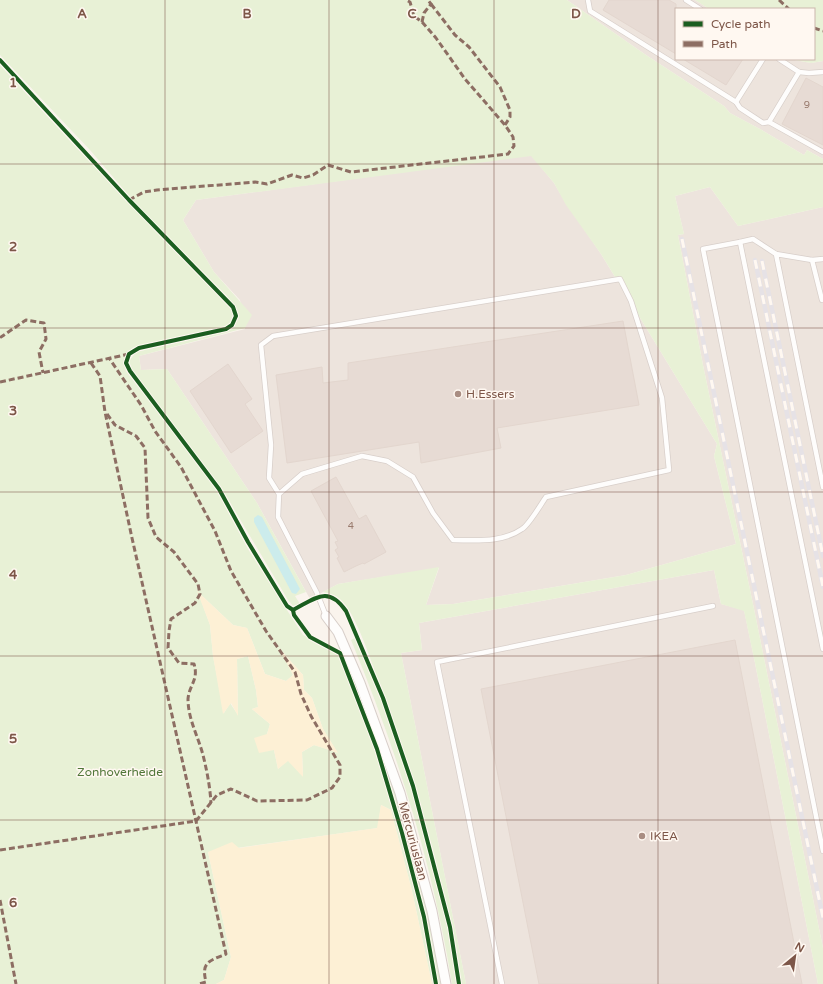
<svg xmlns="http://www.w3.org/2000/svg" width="823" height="984" font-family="'Varela Round',sans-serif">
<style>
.industrial{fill:#ede4dd}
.green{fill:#e8f1d6;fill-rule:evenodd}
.sand{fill:#fdf0d5}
.water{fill:#ccecec}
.building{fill:#e7dbd4;stroke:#e3d6ce}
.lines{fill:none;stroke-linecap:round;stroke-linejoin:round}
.service-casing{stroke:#d8cfca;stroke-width:6}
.minor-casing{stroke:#d8cfca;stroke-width:11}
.service{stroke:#fefdfc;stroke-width:4.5}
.minor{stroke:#fefdfc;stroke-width:9}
.rail-casing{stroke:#e6e2e6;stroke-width:4.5}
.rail{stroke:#fff8f1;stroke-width:3;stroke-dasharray:9;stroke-linecap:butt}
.quiet{stroke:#8d6e63;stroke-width:3;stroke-dasharray:6 3;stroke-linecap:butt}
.cycleway-casing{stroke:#fff8f1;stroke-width:6}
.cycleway{stroke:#1b5e20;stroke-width:4}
.grid{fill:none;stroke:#7d5648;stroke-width:1;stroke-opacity:0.55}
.poi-dot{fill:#a98d82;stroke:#fff8f1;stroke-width:1.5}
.labels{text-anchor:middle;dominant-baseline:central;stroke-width:3;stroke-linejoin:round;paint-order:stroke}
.number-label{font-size:10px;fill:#997a6d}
.poi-label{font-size:12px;fill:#7d5648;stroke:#fff8f1;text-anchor:start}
.park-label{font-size:12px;fill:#517739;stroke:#fff8f1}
.street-label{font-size:12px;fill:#7d5648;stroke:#fff8f1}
.grid-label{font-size:13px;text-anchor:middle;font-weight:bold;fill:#7d5648;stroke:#fff8f1;stroke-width:3;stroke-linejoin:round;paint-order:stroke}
</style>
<rect width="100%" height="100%" fill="#faf4ed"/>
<g class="industrial">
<polygon points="567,0 695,0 709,9 676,9 676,59 789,59 811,63 823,61 823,159 807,150 804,155 760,129 730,113 724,106 646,55"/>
<polygon points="531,155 554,183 564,200 601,254 717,444 714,456 736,544 626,575 453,604 426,605 439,568 338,584 310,599 257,503 167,369 141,370 139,356 245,329 240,300 214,272 183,220 196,200"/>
<polygon points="710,187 738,226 823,207 823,948 753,604 703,365 678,235 684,234 675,196"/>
<polygon points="714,570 721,604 744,610 755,663 818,984 466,984 401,653 422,650 419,623"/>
</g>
<g class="green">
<path d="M0,0H567L646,55L724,106L730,113L760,129L804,155L807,150L823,159V207L738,226L710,187L675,196L684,234L678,235L703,365L753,604L823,948V984H818L755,663L744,611L721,604L714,570L419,623L422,650L401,653L466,984H461C454,947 448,910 439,874C424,811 402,750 381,689C373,667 357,614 340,599C335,595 329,593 323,592L338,584L439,567L426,605L453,604L626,575L736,544L714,456L717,444L601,254L566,205L554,183L531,156L196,200L183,220L214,272L252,315L245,328L139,356L141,370L167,369L257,503L306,592L295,596L300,604L293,606L288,600L225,494L132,370L129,361L136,352L224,332C245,322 238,310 227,296L142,211L90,150L0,55Z"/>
<polygon points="695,0 823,0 823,61 811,63 789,59 814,59 814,9 709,9"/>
<path d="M0,65L71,142L231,309L233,315L232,321L225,327L134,347C125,353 124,361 126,371L201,468L219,495L248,549L303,635L325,645L335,651L339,655L377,753L399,828L423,919L435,984H432L412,891L391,810L381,805L378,828L208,852L231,957L224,980L216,984H0ZM198,592L233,625L247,628L265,674L286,681L293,675L280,649L303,675L304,690L312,698L323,729L337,752L314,745L302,752L303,776L288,760L278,769L274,750L267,734L270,724L252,709L258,707L256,690L248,656L237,659L238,715L230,703L224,713L213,656L210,625Z"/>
<path d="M357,637L380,695L411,785L436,873L447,919L458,984H452C433,865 397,751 351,640Z"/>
<path d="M341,652C353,667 360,696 367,714C400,801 426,892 441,984H438C425,904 404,825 378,749C367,716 353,684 341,652Z"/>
</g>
<g class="sand">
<polygon points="197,591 233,625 247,628 265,674 286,681 293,675 278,647 303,675 304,690 312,698 323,729 338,753 314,745 302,752 303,777 288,761 278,769 274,750 259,753 254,738 267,734 270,724 252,709 258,707 256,690 248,656 237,659 238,716 231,703 223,714 213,656 210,625"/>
<polygon points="381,805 391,810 412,891 432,984 216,984 224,980 231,957 208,852 232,842 239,848 377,828"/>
</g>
<polygon class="water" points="258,515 262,517 300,589 296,594 292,593 254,522 254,518"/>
<g class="building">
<polygon points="609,0 669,0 676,4 676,54 603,10"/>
<polygon points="683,59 743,59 726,85"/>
<polygon points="806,78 823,87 823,145 782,124"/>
<polygon points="623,321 639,405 497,428 501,448 421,463 419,442 287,463 276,375 322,367 323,383 348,380 348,363"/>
<polygon points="228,364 252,399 245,404 263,431 231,453 190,391"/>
<polygon points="336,477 359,519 366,515 386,552 364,564 363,563 356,566 344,572 337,558 339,557 335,550 338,548 335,542 338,541 311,491"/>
<polygon points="735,640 802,984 539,984 481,689"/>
</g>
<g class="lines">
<g class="service-casing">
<g id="service">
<polyline points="588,0 590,11 736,102 740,108 763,123 769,122"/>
<polyline points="686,0 700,9"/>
<polyline points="779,59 799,72"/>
<polyline points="823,72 809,73 799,72 769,122 823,152"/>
<polyline points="736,102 763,59"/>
<polyline points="740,242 753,239 776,254"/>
<polyline points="823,259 812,260 776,254 823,487"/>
<polyline points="812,260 822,300"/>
<path d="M279,494L269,478L271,445L261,345L273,336L620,279L631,301L662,398L669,470L546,497C541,504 529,525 522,529C502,543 476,540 453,540L433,513L413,477L387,461L362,456L302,474L279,494L278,517L317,593L326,616"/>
<polyline points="823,649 740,242 703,249 823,851"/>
<polyline points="502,984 437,662 713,606"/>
</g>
</g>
<g class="minor-casing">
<polyline id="minor" points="326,616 338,632 360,683 400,793 432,911 446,984"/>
</g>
<use href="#service" class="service"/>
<use href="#minor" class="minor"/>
<g class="rail-casing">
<g id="rail">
<polyline points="682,239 823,918"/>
<polyline points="755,260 823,587"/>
<polyline points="762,261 823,556"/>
</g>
</g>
<use href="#rail" class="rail"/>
<g class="quiet">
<polyline points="779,0 789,9"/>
<polyline points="431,4 455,35 469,47 500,87 510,110 510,117 505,125"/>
<polyline points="422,22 424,13 431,4 428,0"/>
<polyline points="814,28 823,31"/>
<polyline points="129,200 144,192 157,190 255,182 267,184 292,175 303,178 313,175 328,165 351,172 508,154 514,146 513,137 505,125 465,79 436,38 422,22 414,16 410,2 406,0"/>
<polyline points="0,336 1,337 26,320 44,323 46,339 39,352 43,373"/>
<path d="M91,363L100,376L105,412L132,538L226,954C209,961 201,962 206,982L199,984"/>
<polyline points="0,382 129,354"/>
<path d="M107,414L115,425L136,436L145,448L148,518L156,537L174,552L198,584L200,594L195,603L171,619L169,631L168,648L179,663L194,664C199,680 189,685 188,699C188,719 198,736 203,755C207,771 210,787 211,803"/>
<polyline points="0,850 196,821 217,795 231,789 257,801 307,800 332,788 340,777 340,765 311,716 301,694 295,672 266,631 231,571 215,531 181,467 155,431 141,405 109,358"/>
<polyline points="0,900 16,984"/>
</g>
<g class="cycleway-casing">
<g id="cycleway">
<polyline points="0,60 129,200 233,307 236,316 232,325 226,329 139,348 129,354 126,363 130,371 219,489 248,542 287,606 293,610 294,615 310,637 340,653 377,749 402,833 424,917 436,984"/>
<path d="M293,610C316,598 328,585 346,611L383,698L413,786L450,927L459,984"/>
</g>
</g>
<use href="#cycleway" class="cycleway"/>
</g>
<path class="grid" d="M165,0V984M329,0V984M494,0V984M658,0V984M0,164H823M0,328H823M0,492H823M0,656H823M0,820H823"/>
<g class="poi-dot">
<circle cx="458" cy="394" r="4"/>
<circle cx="642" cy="836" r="4"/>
</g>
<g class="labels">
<g class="number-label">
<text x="807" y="105">9</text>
<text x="351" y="526">4</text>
</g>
<g class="poi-label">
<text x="466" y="394">H.Essers</text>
<text x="650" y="836">IKEA</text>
</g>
<g class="park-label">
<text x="120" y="772">Zonhoverheide</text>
</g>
<g class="street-label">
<text transform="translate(413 841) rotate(75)">Mercuriuslaan</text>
</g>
</g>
<g class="grid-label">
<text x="82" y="18">A</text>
<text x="247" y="18">B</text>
<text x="412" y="18">C</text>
<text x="576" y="18">D</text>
<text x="13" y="87">1</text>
<text x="13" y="251">2</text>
<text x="13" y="415">3</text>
<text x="13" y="579">4</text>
<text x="13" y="743">5</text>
<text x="13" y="907">6</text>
</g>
<rect x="675" y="8" width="140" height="52" fill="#fff8f1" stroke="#cbb7ad"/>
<rect x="683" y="21" width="20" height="6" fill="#1b5e20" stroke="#cbb7ad"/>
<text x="711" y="28" font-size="12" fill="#7d5648">Cycle path</text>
<rect x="683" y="41" width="20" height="6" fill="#8d6e63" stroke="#cbb7ad"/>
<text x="711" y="48" font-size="12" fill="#7d5648">Path</text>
<g transform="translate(795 956) rotate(29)" stroke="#fff8f1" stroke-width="3" paint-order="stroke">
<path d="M0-3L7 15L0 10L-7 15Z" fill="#7d5648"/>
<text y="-6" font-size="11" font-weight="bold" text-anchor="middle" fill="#7d5648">N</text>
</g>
</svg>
